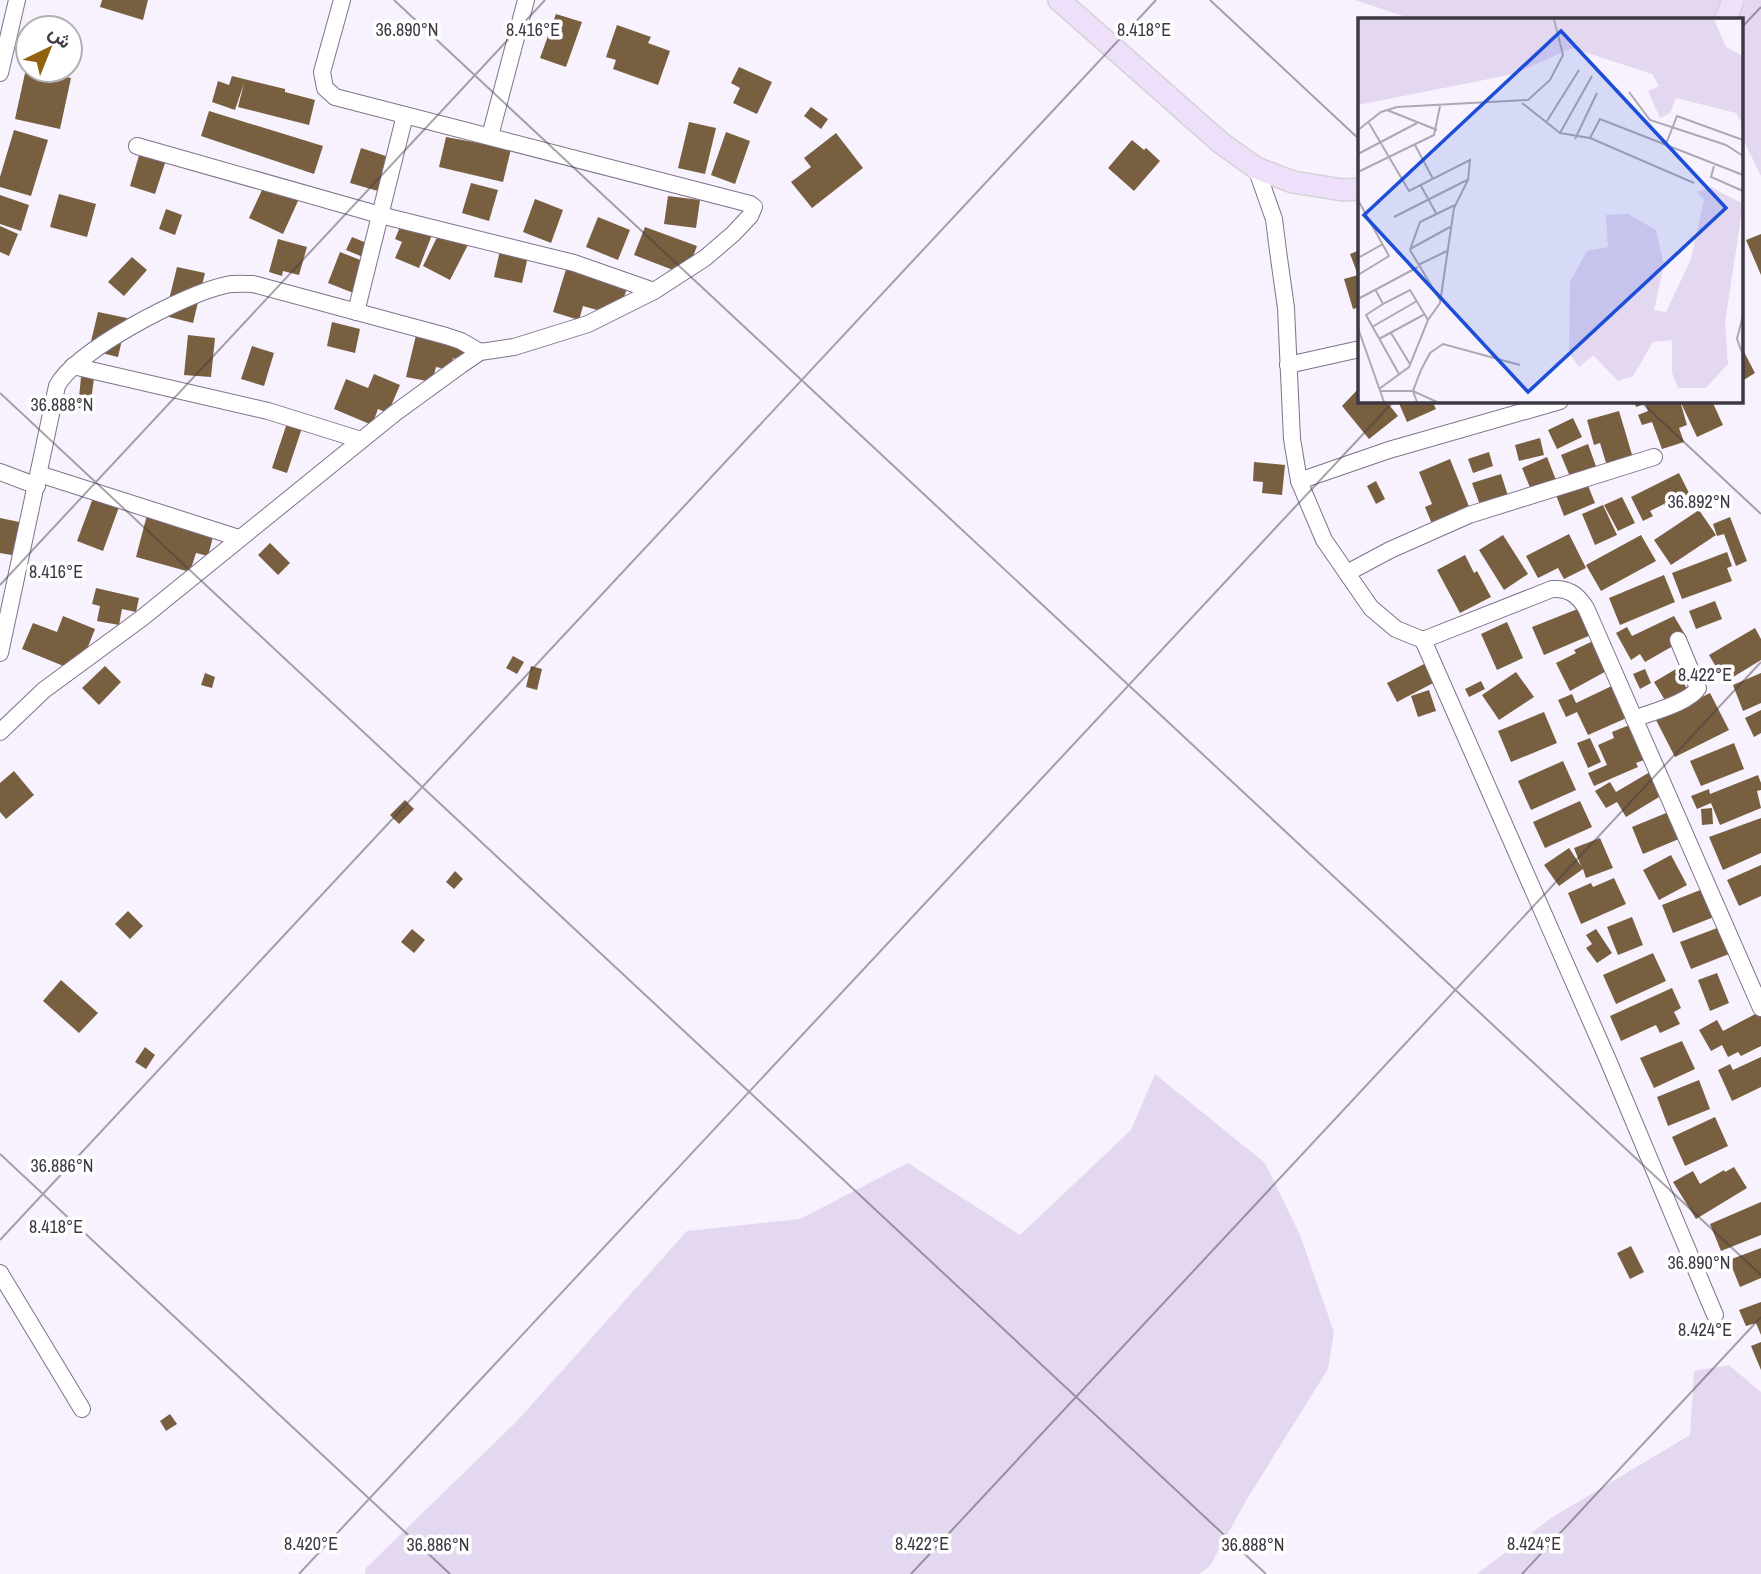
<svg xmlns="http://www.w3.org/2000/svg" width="1761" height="1574" font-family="'Archivo Narrow',Vazirmatn,sans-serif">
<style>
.green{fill:#e4d8f0}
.building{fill:#785f40}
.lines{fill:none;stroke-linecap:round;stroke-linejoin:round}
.minor-casing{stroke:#7f728b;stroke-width:18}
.major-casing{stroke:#d5d3d6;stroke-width:24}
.minor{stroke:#fff;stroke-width:16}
.major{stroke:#eee0fb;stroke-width:21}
.ticks{fill:none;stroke:#3e3843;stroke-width:2;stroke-opacity:0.45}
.inset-road{fill:none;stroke:#ada8b3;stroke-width:2}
.view{fill:#1d4ed8;fill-opacity:0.15;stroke:#1d4ed8;stroke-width:3.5}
.inset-edge{fill:none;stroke:#3e3843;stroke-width:3.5}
.ticks-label{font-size:18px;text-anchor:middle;fill:#3e3843;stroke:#fff;stroke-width:7;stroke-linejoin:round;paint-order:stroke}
</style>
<rect width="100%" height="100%" fill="#f7f2fd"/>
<g class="green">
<polygon points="1355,0 1761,0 1761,176 1742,137 1742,19 1412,19"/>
<polygon points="1155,1074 1265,1163 1300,1235 1334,1332 1328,1369 1247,1499 1210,1566 1199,1574 365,1574 366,1568 518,1420 687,1231 800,1219 908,1163 1020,1235 1131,1130"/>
<polygon points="1729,1365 1761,1392 1761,1574 1477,1574 1551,1518 1690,1435 1694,1371"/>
</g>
<g class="building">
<polygon points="102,0 148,0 143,20 100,7"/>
<polygon points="556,14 582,22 566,67 540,58"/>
<polygon points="617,25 651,37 648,43 670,51 658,85 613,69 616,60 606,57"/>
<polygon points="27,64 28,70 71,78 60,129 15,119"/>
<polygon points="739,67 772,82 757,114 733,103 740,88 731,83"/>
<polygon points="232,76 285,89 285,92 315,100 309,125 238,107 244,83 235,110 212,102 218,81 229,85"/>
<polygon points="811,107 828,119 821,129 804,116"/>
<polygon points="209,111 323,146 314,174 201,136"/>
<polygon points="689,122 716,128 705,174 678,168"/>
<polygon points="14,130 48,140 31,196 0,187 0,177"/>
<polygon points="726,132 750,141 735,184 711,175"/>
<polygon points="836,133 863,168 812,208 791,182 811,167 804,158"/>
<polygon points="446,137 511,149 503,182 439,167"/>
<polygon points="1132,140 1144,150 1146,148 1160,161 1134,191 1108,168"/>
<polygon points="361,148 389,157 378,191 350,183"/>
<polygon points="140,152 166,160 155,194 130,186"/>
<polygon points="269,175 303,190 283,234 249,218"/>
<polygon points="471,183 498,190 489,221 462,213"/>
<polygon points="59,194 96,204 87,237 50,227"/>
<polygon points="0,195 29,205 21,231 0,224"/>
<polygon points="668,196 700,200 696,228 664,224"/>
<polygon points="535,199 563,210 551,243 523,232"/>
<polygon points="166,209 182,215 175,235 159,229"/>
<polygon points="598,217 630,230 618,260 586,247"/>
<polygon points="402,222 432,235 419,268 395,258 402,242 395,239"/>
<polygon points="444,223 472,237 450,280 423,266"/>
<polygon points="0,226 18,234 9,256 0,252"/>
<polygon points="645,227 697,246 686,275 634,255"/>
<polygon points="1761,234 1761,275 1746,240"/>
<polygon points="352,237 369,244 363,257 346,250"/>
<polygon points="278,239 307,247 299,275 283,271 282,276 269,272"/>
<polygon points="501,246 529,252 522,283 494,277"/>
<polygon points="1360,250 1360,307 1353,309 1344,279 1358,275 1350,254"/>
<polygon points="340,252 368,263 356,294 328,283"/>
<polygon points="132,257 147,270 124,296 108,282"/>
<polygon points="567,266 628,285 618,316 583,306 579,320 553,312"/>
<polygon points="177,267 205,273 193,323 165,316"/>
<polygon points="98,312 127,318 118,357 89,350"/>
<polygon points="332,322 360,329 355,353 327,346"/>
<polygon points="417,331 470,344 466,362 453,358 451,370 436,367 432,382 406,377"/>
<polygon points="188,335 215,338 211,377 184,375"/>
<polygon points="252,346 274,353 264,386 241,379"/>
<polygon points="1742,348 1755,373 1742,381"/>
<polygon points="374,374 400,385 388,413 378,409 372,425 334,409 346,379 368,388"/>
<polygon points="81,377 94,378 90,409 78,408"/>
<polygon points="1360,387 1360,401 1386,401 1398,416 1369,439 1342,406"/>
<polygon points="1398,401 1432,401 1436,409 1407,422"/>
<polygon points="1634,401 1680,401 1687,425 1679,428 1684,442 1662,449 1652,422 1642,425 1638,415 1648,411 1645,404 1636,407"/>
<polygon points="1680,401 1712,401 1723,425 1697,437"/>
<polygon points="1619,411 1633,458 1607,466 1600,443 1594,445 1587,420"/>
<polygon points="1573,418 1582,437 1557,449 1548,430"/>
<polygon points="288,420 303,425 287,473 272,468"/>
<polygon points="1540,438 1544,455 1519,461 1515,445"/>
<polygon points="1588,444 1597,469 1571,479 1561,455"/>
<polygon points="1489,452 1493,466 1473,473 1468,459"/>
<polygon points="1547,457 1556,480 1531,490 1522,468"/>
<polygon points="1450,459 1470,509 1432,524 1425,507 1432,504 1419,472"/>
<polygon points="1254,462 1285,465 1282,495 1262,493 1263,482 1253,481"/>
<polygon points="1679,473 1692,499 1668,511 1664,504 1650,511 1653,516 1643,521 1631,497"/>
<polygon points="1501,474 1508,496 1480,505 1472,483"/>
<polygon points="1376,481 1385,499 1376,504 1367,486"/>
<polygon points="1587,483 1595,503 1564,516 1556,495"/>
<polygon points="1622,497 1635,523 1618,531 1604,505"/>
<polygon points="93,498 119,507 103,551 77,541"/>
<polygon points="1603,505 1617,535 1595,545 1582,514"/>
<polygon points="1699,510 1716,535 1671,565 1654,540"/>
<polygon points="148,511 214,533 208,556 196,553 190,572 136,557"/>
<polygon points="1730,517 1747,561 1736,566 1724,534 1717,536 1713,524"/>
<polygon points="0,518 29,524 23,557 0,553"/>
<polygon points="1569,534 1586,568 1564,579 1558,568 1538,578 1526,556"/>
<polygon points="1503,535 1528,574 1504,590 1479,550"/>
<polygon points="1641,535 1656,561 1601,591 1586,565"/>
<polygon points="270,543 290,563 278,575 258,555"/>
<polygon points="1727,552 1732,566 1727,568 1732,581 1682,599 1672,573"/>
<polygon points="1465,555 1474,573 1477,571 1491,597 1460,613 1437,570"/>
<polygon points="1664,575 1675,602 1620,625 1609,598"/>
<polygon points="96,588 139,598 136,612 122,609 119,625 97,621 100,606 92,604"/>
<polygon points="1715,601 1722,619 1696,629 1689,611"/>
<polygon points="1580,608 1591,635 1544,655 1532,627"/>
<polygon points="63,616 95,629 78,672 22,649 33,623 57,632"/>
<polygon points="1674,616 1687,638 1645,662 1640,654 1631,660 1616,633 1627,627 1632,636"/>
<polygon points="1507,622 1523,658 1497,670 1481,634"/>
<polygon points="1755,628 1761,639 1761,660 1725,682 1709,655"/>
<polygon points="1593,641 1612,668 1570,691 1556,663 1576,653 1574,650"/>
<polygon points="513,656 524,662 517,674 506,668"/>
<polygon points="1428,662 1437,681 1397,702 1387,683"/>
<polygon points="105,666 121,682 99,705 82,688"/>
<polygon points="531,666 542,669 537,690 526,687"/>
<polygon points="1645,669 1651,683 1640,689 1633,674"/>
<polygon points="1676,669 1687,689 1666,702 1654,682"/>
<polygon points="1516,672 1534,697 1499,720 1482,695"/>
<polygon points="205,673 215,677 212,688 201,685"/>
<polygon points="1761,673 1761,703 1743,711 1733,685"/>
<polygon points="1481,681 1485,689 1469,697 1465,689"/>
<polygon points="1616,684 1631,716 1588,735 1577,712 1566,717 1558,700 1572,694 1576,703"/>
<polygon points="1429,690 1436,711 1418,717 1411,696"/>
<polygon points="1710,693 1729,730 1675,757 1656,720"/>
<polygon points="1761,710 1761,733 1754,737 1745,718"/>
<polygon points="1544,712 1557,743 1511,762 1498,731"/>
<polygon points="1637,722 1652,757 1636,763 1638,767 1594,786 1588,773 1607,765 1598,745 1614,738 1612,732"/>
<polygon points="1590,738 1601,762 1588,768 1577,743"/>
<polygon points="1734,743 1744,769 1701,786 1690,761"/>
<polygon points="1563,761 1576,790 1531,810 1518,781"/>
<polygon points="1655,769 1669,791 1626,817 1617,802 1606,808 1595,791 1610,782 1616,792"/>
<polygon points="14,771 34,795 6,819 0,812 0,783"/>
<polygon points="1758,775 1761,783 1761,790 1757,791 1761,808 1720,825 1711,803 1697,809 1691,796 1709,789 1710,794"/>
<polygon points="405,800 414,809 399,824 390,815"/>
<polygon points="1580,801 1592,827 1545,848 1533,822"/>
<polygon points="1712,808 1713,824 1702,825 1701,809"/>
<polygon points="1676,809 1686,836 1643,854 1632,827"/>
<polygon points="1761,818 1761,853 1723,870 1709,837"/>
<polygon points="1600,838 1613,868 1586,878 1583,869 1559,886 1544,865 1569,848 1581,866 1574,848"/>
<polygon points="1671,855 1687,885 1659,900 1643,870"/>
<polygon points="1761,865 1761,896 1739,906 1727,880"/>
<polygon points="455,871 463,879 454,889 446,882"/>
<polygon points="1614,878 1626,904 1581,924 1568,893 1591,883 1593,887"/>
<polygon points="1708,887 1719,915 1673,933 1662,905"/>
<polygon points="128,911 143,926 130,939 115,924"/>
<polygon points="1632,917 1643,945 1618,955 1607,927"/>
<polygon points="1728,924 1739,950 1691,969 1680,942"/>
<polygon points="412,929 425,940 414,953 401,942"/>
<polygon points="1596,929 1612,953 1597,963 1586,948 1592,944 1586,935"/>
<polygon points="1653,953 1666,981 1616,1004 1603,975"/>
<polygon points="1717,973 1729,1003 1710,1011 1698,980"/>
<polygon points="61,980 98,1013 79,1033 43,1001"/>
<polygon points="1672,988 1681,1008 1674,1012 1680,1024 1660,1033 1656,1025 1621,1041 1610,1016"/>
<polygon points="1761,1011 1761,1046 1741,1056 1738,1052 1728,1057 1722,1045 1711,1051 1699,1030 1717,1020 1723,1031"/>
<polygon points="1682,1041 1695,1069 1654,1088 1640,1058"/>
<polygon points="145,1047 155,1055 146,1069 135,1062"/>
<polygon points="1761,1057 1761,1087 1732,1101 1718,1070 1730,1064 1733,1070"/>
<polygon points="1699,1080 1710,1109 1668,1126 1657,1097"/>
<polygon points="1715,1117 1728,1146 1685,1166 1672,1137"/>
<polygon points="1734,1167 1747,1188 1696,1219 1673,1182 1693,1171 1700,1184 1724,1170 1725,1172"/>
<polygon points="1761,1202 1761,1235 1721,1251 1710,1224"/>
<polygon points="1631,1246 1644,1272 1630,1279 1617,1253"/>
<polygon points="1761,1248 1761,1278 1740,1287 1729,1260"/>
<polygon points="1761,1302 1761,1335 1756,1323 1746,1326 1739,1310"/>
<polygon points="1761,1342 1761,1370 1751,1346"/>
<polygon points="170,1414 177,1424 166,1431 160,1421"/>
</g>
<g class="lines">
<g class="minor-casing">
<g id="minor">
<polyline points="0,73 17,0"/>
<polyline points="490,136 526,0"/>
<polyline points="137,146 380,215 574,263 654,291"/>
<polyline points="1256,168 1274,219 1278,251 1286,308 1292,439 1299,481 1324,540 1371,608 1396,629 1423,640"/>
<polyline points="356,312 405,115"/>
<polyline points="1288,365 1360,349"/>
<polyline points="73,366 268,411 361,440"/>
<polyline points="0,472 37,486"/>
<polyline points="39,474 239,538"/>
<polyline points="1299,481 1389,450 1560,401"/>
<polyline points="1347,573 1390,550 1469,515 1654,457"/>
<path d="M0,653L57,386C75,351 186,293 226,285C235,283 244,284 253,284L446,336L461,341L480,352"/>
<path d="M1634,719C1651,712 1689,703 1698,688L1678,640"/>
<polyline points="0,732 44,690 142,618 395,413 461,365 480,352 514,347 588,324 654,291 705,258 733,234 750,216 754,207 750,204 335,97 325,88 322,72 342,0"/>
<polyline points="0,1273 82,1409"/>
<path d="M1715,1315L1608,1060L1423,640L1552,589C1568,588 1577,594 1586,608L1761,1008"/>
</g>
</g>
<g class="major-casing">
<g id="major">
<polyline points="1059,0 1221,143 1256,168 1293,182 1343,190 1360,189"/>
<polyline points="1726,19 1733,0"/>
</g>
</g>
<use href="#minor" class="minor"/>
<use href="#major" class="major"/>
</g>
<path class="ticks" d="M394,0L1761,1275M1210,0L1360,140M1742,27L1761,7M0,393L1266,1574M1640,401L1761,514M0,585L545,0M0,1154L450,1574M0,1240L1156,0M299,1574L1394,401M911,1574L1761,662M1522,1574L1761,1317"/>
<g transform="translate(1358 18)">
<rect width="385" height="385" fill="#f7f2fd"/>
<path d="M0,1H356L368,29L385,38V107L378,95L318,80L312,95L302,100L290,73L301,68L294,56L214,30L156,56L0,87ZM353,169L385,186L367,305L370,346L348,370H320L314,355V322L295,324L275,358L260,363L235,337L221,349L211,335L212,264L229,233L250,229L248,197L270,196L298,212L306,247L296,292L308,294L333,241L346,182L339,174Z" fill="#e4d8f0"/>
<path class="inset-road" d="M271,74L292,102L368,127L385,138M164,85L202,115L232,120M29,92L79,112M189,103L221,52M11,105L51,173L112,142L110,162L96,190L82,285L70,302M0,112L23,94L39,89L170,82L192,62L205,37L196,1M202,115L234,58M217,121L239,75M308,126L319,98L385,122M57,127L75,161M0,136L59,105M356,148L353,159L385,173M0,154L76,117L82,88M336,165L232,120L242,101L385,157M63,168L78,195M0,182L31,238L0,257M36,199L109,162M52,231L92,209M0,240L25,226M60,247L89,233M17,271L25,286L52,272L70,302L51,349L21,371M0,281L60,249M82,282L52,232L62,204L97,187M25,286L8,297L41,356M385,297L379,321L385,337M14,309L59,283M0,310L26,384M33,315L52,346M21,321L67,296M22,373H55L79,384M59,384L55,373L63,352L72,335L85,326L162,347"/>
<path class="view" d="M203,13L368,190L170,374L6,197Z"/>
<rect width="385" height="385" class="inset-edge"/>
</g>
<g class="ticks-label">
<text x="407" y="36">36.890°N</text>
<text x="1144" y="36">8.418°E</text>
<text x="533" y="36">8.416°E</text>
<text x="62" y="411">36.888°N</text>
<text x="1699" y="508">36.892°N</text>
<text x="56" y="578">8.416°E</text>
<text x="1705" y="681">8.422°E</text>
<text x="62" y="1172">36.886°N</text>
<text x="56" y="1233">8.418°E</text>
<text x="1699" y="1269">36.890°N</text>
<text x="1705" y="1336">8.424°E</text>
<text x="311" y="1550">8.420°E</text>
<text x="922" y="1550">8.422°E</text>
<text x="1534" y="1550">8.424°E</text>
<text x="438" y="1551">36.886°N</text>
<text x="1253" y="1551">36.888°N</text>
</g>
<g transform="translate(49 49) rotate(43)"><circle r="33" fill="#ffffff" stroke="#b2afb4" stroke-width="2"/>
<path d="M0-5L12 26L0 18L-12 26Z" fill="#91610f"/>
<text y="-10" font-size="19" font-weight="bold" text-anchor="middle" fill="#3e3843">ش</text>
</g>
</svg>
